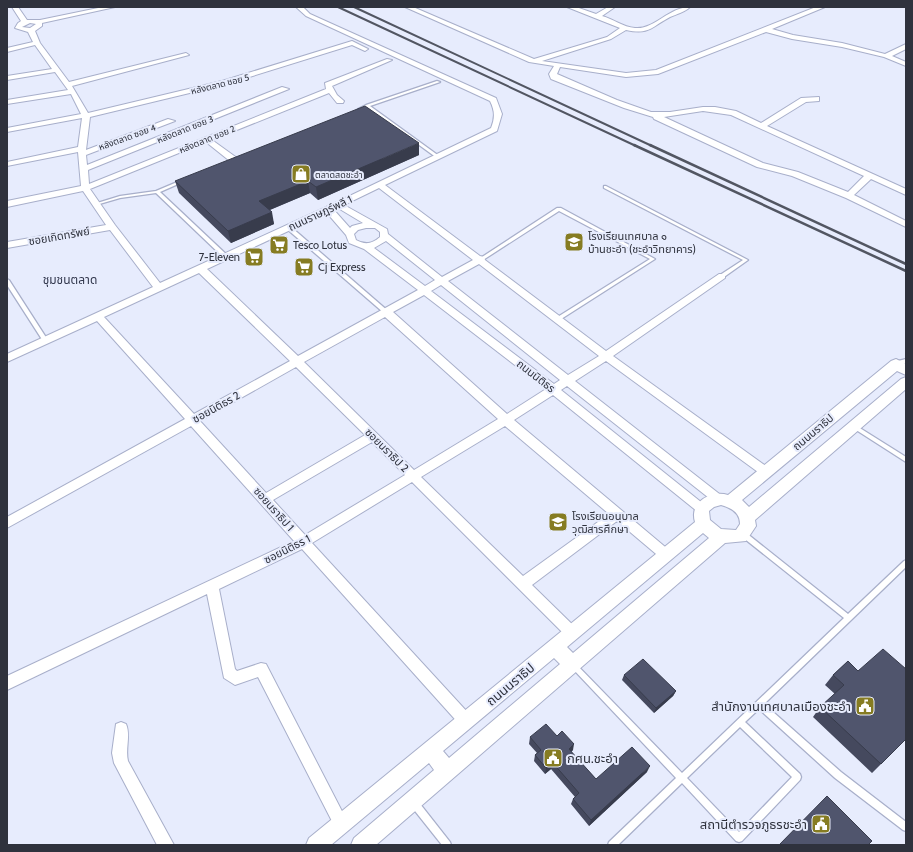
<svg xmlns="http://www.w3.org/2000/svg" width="913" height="852" font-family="Cabin,'Noto Sans Thai',sans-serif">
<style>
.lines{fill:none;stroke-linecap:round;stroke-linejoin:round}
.service-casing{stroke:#a8afca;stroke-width:2.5}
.minor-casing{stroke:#a8afca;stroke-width:2}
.tertiary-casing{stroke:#a8afca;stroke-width:2}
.service{fill:#fff;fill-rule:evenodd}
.minor{fill:#fff;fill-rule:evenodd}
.tertiary{fill:#fff;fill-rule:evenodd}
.rail-far1{stroke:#525662;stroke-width:2}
.rail{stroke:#525662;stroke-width:2.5}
.wall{fill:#45495e}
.shaded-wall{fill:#383c4c}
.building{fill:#50556d;stroke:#383c4c}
.labels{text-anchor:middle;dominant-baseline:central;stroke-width:4;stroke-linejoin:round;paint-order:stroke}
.far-street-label{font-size:9px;fill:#2f323d;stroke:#e7ecfd}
.far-poi-label{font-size:9px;fill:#2f323d;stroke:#e7ecfd;text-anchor:start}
.street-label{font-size:11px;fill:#2f323d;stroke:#e7ecfd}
.poi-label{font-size:11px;fill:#2f323d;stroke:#e7ecfd;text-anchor:start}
.neighbourhood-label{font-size:12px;fill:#32374d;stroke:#e7ecfd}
.near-street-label{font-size:13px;fill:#2f323d;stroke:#e7ecfd}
.near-poi-label{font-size:13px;fill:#2f323d;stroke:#e7ecfd;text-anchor:end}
</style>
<rect width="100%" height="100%" fill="#e7ecfd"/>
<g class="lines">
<g class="service-casing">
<g id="service">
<polygon points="437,81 440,82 370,106 439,156 439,158 437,158 367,107 360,110 358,109 366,105"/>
<polygon points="182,180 183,180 185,181 160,192 228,256 228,258 224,258 156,193 120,198 96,205 94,204 120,196 156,191"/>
<polygon points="604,186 606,186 748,260 724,277 720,277 720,275 743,260 604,188"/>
<polygon points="557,208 561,208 655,259 558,321 556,319 556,318 650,259 559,211 483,260 481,260 479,259"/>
<polygon points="287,227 291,227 388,311 388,313 384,313 287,229"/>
<polygon points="7,279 9,280 47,339 48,340 47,341 43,341 7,285"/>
<polygon points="906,359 906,363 896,365 893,363 894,362"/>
<polygon points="855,425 906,457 906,462 853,428 852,427 853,426"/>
<path d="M743,531L745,532L848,614L904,561L906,560V567L764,704L841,772L906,822V831L903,830L835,778L759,709L745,722L800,774L801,777L800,780L742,841L739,842L736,841L682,783L618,845H608L609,842L676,778L572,668L571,666L572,664L574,663L576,664L682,773L844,618L741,536L740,534L741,532ZM740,727L792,777L739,832L687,778Z"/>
<polygon points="414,799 417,800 450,842 451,845 442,845 411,806 410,803 411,800"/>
</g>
</g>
<g class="minor-casing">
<g id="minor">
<path d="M12,7H18L27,20H40L103,7H115L42,23V26L35,31L40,43L69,82L186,53L189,55L72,86L88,113L222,81L352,41L368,49L365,51L352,45L227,84L90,117L86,150L168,119L175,121L86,155L87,165L282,87L289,89L88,170L89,184L326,89L325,83L387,59L392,60L332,86L337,95L344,101L343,103H337L329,93L212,140L237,158V162H231L206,142L90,189L115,225L160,283L335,203L491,128C495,118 495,111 490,101L306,16L296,7H303L310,14L496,98L502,114L497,131L385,185L480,256L484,257L485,260L606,351L719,274H725V278L613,356L770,469L772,472L770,475H762L606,361L575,381L722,496L724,499L722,502L718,504L714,502L567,386L561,390L706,506L708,509L706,512L702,514L698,512L553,395L514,420L670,551L672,555L670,559L666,560L662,559L617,521L532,585L577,629L579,633L577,637L572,639L567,637L412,482L312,543L471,716L473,721L471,726L466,728L461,726L302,549L219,589L235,669L237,671L261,663L266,664L346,819L349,824L346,829L341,832L336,829L258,677L235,685L224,678L207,594L7,690V676L294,541L191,426L7,528V517L185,419L97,321L7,362V354L153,287L110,230L7,248V242L106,225L83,191L7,207V201L81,186L78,152L7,166V162L78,147L82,118L7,132V128L81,114L71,94L7,104V100L68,90L55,72L7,80V76L52,69L35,45L7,52V48L33,42L28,32L15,28L18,23L21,21ZM30,23L36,24L30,28L22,27ZM379,188L473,260L442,277L388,234L387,229L344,205ZM338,208L363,223L352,226L350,228L334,210ZM327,213L346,235L349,243L364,249L418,290L298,356L207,269ZM366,228H375L380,232V237C372,244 365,245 356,240L354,234L358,230ZM386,241L435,280L425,286L374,248ZM479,264L599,356L568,375L448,281ZM199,273L290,361L194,414L104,317ZM441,285L560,380L554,384L431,291ZM424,295L546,389L507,414L393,312ZM385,317L498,419L414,470L304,362ZM296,367L365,435L266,493L200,421ZM505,426L609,514L523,576L421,477ZM372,442L405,475L305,535L273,500Z"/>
<path d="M405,7H413L534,59L607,37L620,28L567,7H576L596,14L608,7H615L602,16C613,19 623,27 635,28C654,30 669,7 690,7C685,12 677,14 670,17C651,27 650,35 626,30L611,39L542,61L626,73L656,70L816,7H825L772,29L793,35L842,43L885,54L906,44V49L892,56L906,62V66L884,57L842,47L792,39L766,32L658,74L626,77L560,67L557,74L617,100L651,112H670L703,107H715L736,111L761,123L801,98L819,97V101L806,102L767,126L906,189V195L871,179L854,195L906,221V227L846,198L792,176L757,167L654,119L653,117L624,108L551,79L549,74L554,66L529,62ZM703,111L731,115L864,176L848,192L798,172L763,163L664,117Z"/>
<path d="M121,722L126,724C131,735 125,749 128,761L174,845H157L114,763L112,753L116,724Z"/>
</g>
</g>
<g class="tertiary-casing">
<path id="tertiary" d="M896,359L906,364V375L897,371L742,500L749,507L901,379L906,377V389L755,520L756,526L746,541L725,543L376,845H351L354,838L434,770L429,763L331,845H306L309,838L695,522C689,502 711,490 728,495L891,361ZM721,505C732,508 740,513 740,524L736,530L721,529L710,520L709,511L714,507ZM703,533L709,538L573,653L567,647ZM554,658L560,664L449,758L443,751Z"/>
</g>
<use href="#service" class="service"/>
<use href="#minor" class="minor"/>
<use href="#tertiary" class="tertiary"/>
<g class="rail-far1">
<polyline points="338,7 636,146"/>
<polyline points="354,7 652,146"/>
</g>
<g class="rail">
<polyline points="634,145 906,271"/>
<polyline points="650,145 906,264"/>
</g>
</g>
<g class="wall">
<polygon points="419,155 318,200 310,193 270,210 274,224 231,243 179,193 175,181"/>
<polygon points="848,661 881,764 872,773 813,717 820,707 835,694 825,685 833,675"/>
<polygon points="624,675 676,691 673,696 654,713 622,680"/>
<polygon points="557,736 573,750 571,752 596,779 647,772 589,826 571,804 573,799 575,797 551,769 545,774 534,761 535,755 537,753 529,744 530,737"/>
</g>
<g class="shaded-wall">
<polygon points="419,143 419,155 318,200 316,187"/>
<polygon points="308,181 310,193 262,213 259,201"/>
<polygon points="272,212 274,224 231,243 228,231"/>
<polygon points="676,691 673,696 654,713 656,708"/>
<polygon points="574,744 573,750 567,755 569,749"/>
<polygon points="553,763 551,769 545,774 546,768"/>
<polygon points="650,766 647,772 589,826 591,820"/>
</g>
<g class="building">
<polygon points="365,106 419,143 316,187 308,181 259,201 272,212 228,231 175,181"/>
<polygon points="883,649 906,669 906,739 881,764 820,707 844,685 833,675 848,661 858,671"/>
<polygon points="643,659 676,691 656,708 624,675"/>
<polygon points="546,724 557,736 562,731 574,744 569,749 596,779 632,747 650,766 591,820 573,799 579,793 553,763 546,768 535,755 541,750 530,737"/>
<polygon points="827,796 872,841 868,845 779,845"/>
</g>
<defs>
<g id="shop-square" transform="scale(1)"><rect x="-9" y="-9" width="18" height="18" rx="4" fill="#867c22" stroke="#e7ecfd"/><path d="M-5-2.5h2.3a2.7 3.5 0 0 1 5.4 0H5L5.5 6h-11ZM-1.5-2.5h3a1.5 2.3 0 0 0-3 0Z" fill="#fff"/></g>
<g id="school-square" transform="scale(1)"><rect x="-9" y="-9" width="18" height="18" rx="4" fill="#867c22" stroke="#e7ecfd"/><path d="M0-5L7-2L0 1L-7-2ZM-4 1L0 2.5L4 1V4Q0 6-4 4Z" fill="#fff"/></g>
<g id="supermarket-square" transform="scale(1)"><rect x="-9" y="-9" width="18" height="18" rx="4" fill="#867c22" stroke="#e7ecfd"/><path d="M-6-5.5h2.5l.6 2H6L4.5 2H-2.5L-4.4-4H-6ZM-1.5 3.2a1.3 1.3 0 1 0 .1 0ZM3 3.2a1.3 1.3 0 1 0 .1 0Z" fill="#fff"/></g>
<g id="civic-square" transform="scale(1)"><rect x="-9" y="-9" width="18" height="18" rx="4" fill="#867c22" stroke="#e7ecfd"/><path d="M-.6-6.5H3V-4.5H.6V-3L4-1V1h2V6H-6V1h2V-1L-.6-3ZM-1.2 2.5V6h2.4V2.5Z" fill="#fff"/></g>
</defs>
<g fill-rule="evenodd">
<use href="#shop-square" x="301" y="174"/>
<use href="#school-square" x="574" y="242"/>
<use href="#supermarket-square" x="279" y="245"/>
<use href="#supermarket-square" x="254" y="257"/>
<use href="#supermarket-square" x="304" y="267"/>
<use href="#school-square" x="558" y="522"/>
<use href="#civic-square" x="865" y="706"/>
<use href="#civic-square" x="553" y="758"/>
<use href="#civic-square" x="821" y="824"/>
</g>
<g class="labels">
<g class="far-street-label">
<text transform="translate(220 84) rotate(-14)">หลังตลาด ซอย 5</text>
<text transform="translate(185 129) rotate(-22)">หลังตลาด ซอย 3</text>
<text transform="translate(127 137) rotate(-20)">หลังตลาด ซอย 4</text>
<text transform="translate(207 139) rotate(-22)">หลังตลาด ซอย 2</text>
</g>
<g class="far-poi-label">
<text x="315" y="174">ตลาดสดชะอำ</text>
</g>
<g class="street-label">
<text transform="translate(320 213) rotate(-25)">ถนนราษฎร์พลี 1</text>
<text transform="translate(59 236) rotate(-10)">ซอยเกิดทรัพย์</text>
<text transform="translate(536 376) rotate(38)">ถนนนิติธร</text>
<text transform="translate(216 407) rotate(-29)">ซอยนิติธร 2</text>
<text transform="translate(813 432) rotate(-40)">ถนนนราธิป</text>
<text transform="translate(387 450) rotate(45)">ซอยนราธิป 2</text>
<text transform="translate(274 509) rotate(48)">ซอยนราธิป 1</text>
<text transform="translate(287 549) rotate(-27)">ซอยนิติธร 1</text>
</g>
<g class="poi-label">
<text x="588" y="236">โรงเรียนเทศบาล ๑<tspan x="588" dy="13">บ้านชะอำ (ชะอำวิทยาคาร)</tspan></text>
<text x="293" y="245">Tesco Lotus</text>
<text x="240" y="257" text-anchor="end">7-Eleven</text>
<text x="318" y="267">Cj Express</text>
<text x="572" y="516">โรงเรียนอนุบาล<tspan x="572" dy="13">วุฒิสารศึกษา</tspan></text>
</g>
<g class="neighbourhood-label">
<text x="70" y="279">ชุมชนตลาด</text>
</g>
<g class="near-street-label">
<text transform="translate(510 684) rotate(-40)">ถนนนราธิป</text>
</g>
<g class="near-poi-label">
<text x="851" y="706">สํานักงานเทศบาลเมืองชะอำ</text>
<text x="567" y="758" text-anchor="start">กศน.ชะอำ</text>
<text x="807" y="824">สถานีตำรวจภูธรชะอำ</text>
</g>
</g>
<rect width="913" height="852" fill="none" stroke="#2f323d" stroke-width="16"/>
</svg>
